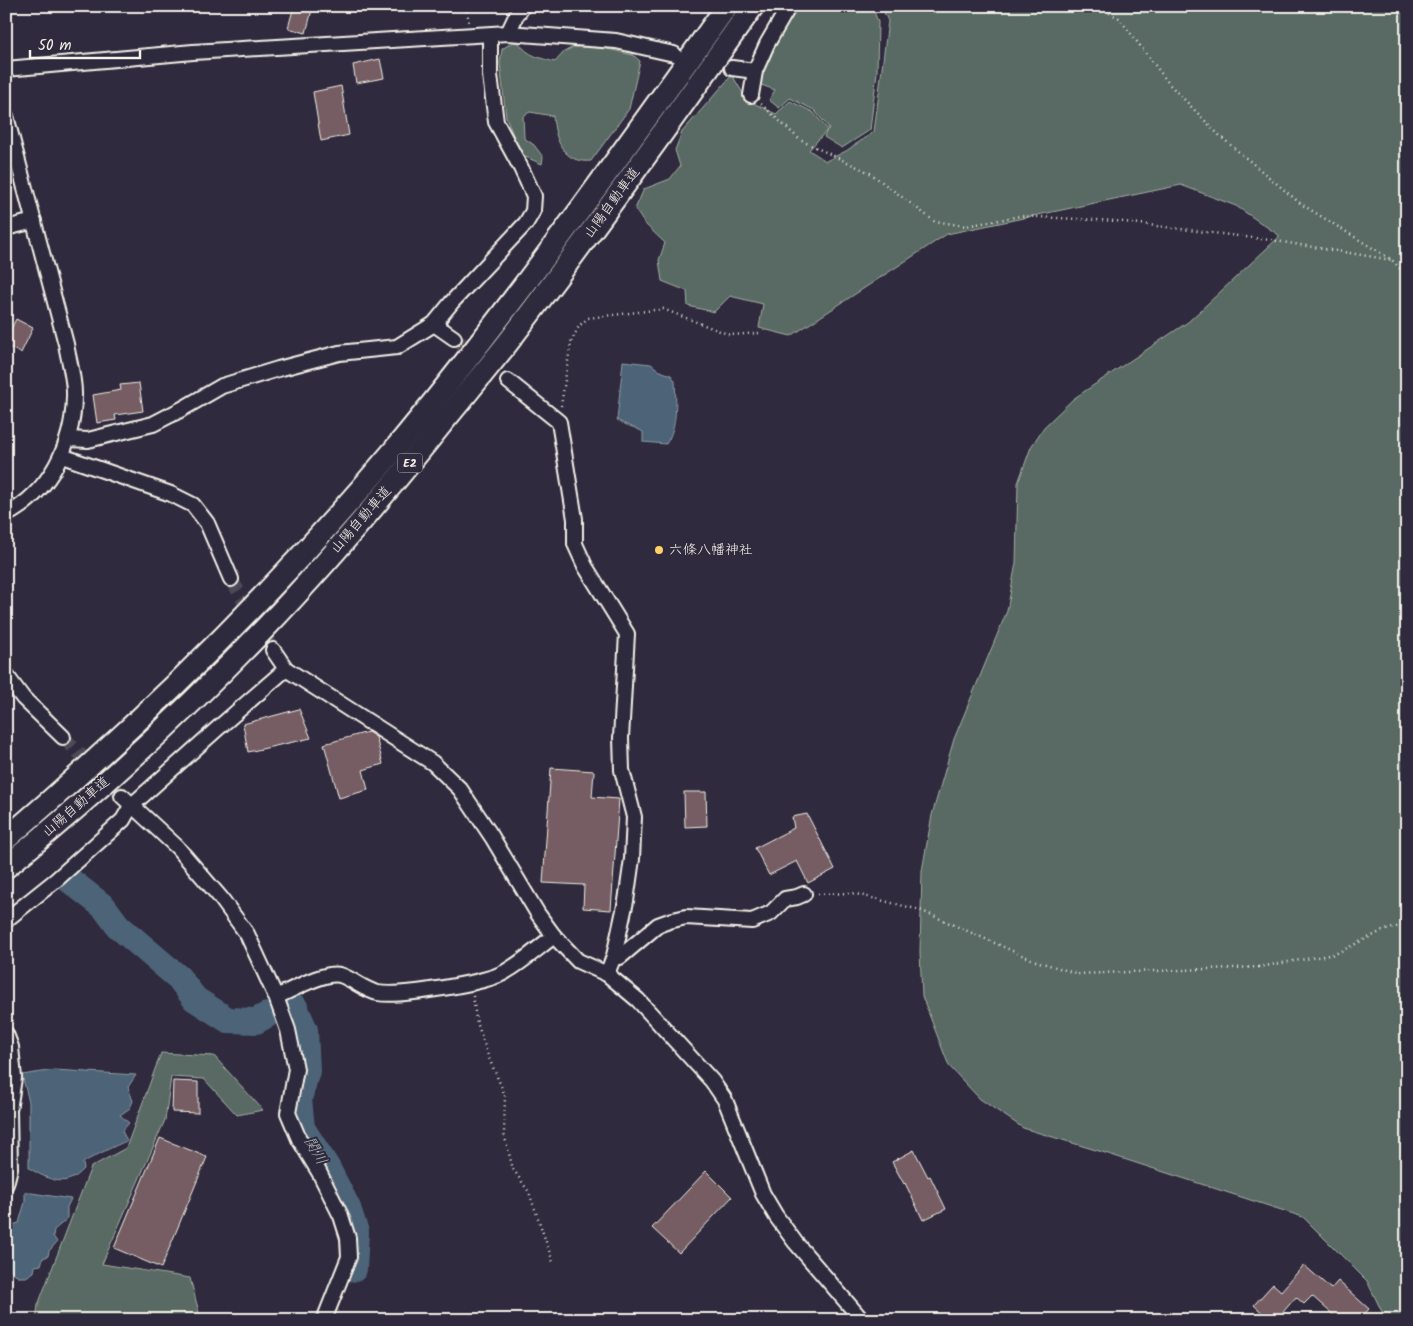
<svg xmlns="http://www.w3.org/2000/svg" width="1413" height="1326" font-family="Kalam,'Klee One',sans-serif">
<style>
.green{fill:#596b63;stroke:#a6aea6}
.water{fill:#4d6478;stroke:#909ca5}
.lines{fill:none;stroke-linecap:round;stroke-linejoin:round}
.river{stroke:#4d6478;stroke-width:26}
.building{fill:#745d63;stroke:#f4f1e8}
.minor-tunnel{stroke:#4d4857;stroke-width:14;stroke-dasharray:14 7;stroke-linecap:butt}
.minor-casing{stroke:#f4f1e8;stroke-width:18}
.highway-casing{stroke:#f4f1e8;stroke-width:25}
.path{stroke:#f4f1e8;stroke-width:2.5;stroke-dasharray:1 4;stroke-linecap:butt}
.minor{stroke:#2f2a3d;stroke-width:14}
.highway{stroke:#2f2a3d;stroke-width:21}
.poi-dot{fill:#ffd166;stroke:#2f2a3d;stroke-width:2}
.labels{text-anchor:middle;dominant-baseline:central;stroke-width:4;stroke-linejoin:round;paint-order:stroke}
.shield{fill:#2f2a3d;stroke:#b9b5b5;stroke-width:1}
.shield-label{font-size:12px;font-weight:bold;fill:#f4f1e8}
.street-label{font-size:14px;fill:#f4f1e8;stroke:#2f2a3d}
.poi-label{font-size:14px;fill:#f4f1e8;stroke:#2f2a3d;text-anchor:start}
.water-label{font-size:15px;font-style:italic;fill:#b1b9bb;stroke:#2f2a3d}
</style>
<rect width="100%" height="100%" fill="#2f2a3d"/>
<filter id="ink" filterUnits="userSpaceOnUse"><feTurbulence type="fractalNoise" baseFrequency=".02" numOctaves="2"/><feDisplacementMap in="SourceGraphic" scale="10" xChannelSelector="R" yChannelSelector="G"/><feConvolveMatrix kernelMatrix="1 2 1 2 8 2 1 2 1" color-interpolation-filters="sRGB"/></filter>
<g filter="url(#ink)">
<g class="green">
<polygon points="793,6 872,6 878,22 877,72 870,130 842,148 824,137 827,130 809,150 826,161 846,151 874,132 888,21 881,6 1407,6 1407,1320 1386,1320 1367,1281 1303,1217 1099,1151 1023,1128 980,1099 949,1066 922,996 920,952 922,871 932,815 954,739 1007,611 1016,563 1018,483 1031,447 1044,427 1073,399 1188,322 1280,236 1236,206 1181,185 947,234 791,336 759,328 763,304 730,296 714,312 688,306 687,291 662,281 659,260 665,243 644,223 635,209 644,189 670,179 680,166 675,150 682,132 732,75 747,100 776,114 790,101 813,112 828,130 829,128 814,110 790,98 779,108 769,100 775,90 756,83 765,55"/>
<path d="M513,42L519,43C528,56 540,58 555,62L564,52L573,47H600L633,55L640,61L629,109L591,161C563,164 555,139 553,116L530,112L523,116L524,138L534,145L543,157L542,164L521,155L506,117L500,63L502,49Z"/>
<polygon points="161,1053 214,1056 263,1110 237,1115 204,1079 171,1077 165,1120 102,1264 190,1278 201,1320 36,1320 38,1305 91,1167 126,1148"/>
</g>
<g class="water">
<path d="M623,361L651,364L660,371L671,375L675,381C676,402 678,426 666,444L643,442V432C635,427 626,426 617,420Z"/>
<path d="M55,1070L136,1075L128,1087L133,1101L130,1108L120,1115L129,1123L122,1131L127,1141C120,1143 88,1159 83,1163L84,1169C66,1189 49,1180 29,1168V1102L22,1075Z"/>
<polygon points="25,1192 71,1199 67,1207 67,1219 54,1230 53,1236 57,1242 49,1251 48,1256 43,1258 41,1265 35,1266 34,1272 26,1277 18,1277 6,1265 6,1227 19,1223 25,1202"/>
</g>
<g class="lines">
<g class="river">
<polyline points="68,879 104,907 118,926 179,978 195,999 228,1020 256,1021 267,1015"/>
<polyline points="289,1006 295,1007 305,1030 307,1071 299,1099 302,1128 327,1167 348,1208 356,1232 354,1269"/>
</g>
</g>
<g class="building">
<polygon points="294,6 313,6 306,33 288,28"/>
<polygon points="380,59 384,78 356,83 353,65"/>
<polygon points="341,86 349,135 321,141 313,92"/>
<polygon points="16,319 33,328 21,353 6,346 6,339"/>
<polygon points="139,383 143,411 115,415 116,420 97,423 93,395 121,390 120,385"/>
<polygon points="299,709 311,738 248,752 243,724"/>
<polygon points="368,732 376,737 383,764 363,770 368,790 339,798 324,744"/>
<polygon points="551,768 594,771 592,797 619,799 611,910 583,908 584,885 543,883"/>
<polygon points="684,792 706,792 707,826 685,827"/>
<polygon points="807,814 835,869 808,883 797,861 769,875 755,848 794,828 792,817"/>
<polygon points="173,1081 198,1082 198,1113 172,1112"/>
<polygon points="160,1138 207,1157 161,1268 114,1248"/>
<polygon points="914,1150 928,1177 930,1176 946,1209 923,1220 905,1183 904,1184 892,1162"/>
<polygon points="706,1171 732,1197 679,1253 652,1228"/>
<polygon points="1304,1265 1331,1289 1338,1281 1369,1309 1359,1320 1339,1320 1312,1296 1304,1304 1296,1297 1276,1320 1270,1320 1254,1305 1273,1284 1281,1291"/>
</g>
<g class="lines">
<g class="minor-tunnel">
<polyline points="454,338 508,381"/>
<polyline points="231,579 273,650"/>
<polyline points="63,737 122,796"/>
</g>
<g class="minor-casing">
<g id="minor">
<polyline points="508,33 517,14 523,6"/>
<polyline points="732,68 755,71"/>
<polyline points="6,69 193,52 508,33 616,41 674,54"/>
<polyline points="751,95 755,71 767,44 789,6"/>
<path d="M6,116L66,344C69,362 75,380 74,397C73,445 50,492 6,515"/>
<polyline points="6,228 34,221"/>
<polyline points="434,324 454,338"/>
<polyline points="508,381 559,422 575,519 575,544 585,566 627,634 621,738 622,770 634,817 632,859 626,901 614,956 607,974"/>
<polyline points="69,439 88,440 153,424 182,409 222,386 278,369 339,353 397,347 434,324 452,302 526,223 533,211 534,196 521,168 496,122 490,75 490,35"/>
<polyline points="62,456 171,494 193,505 207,523 231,579"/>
<polyline points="273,650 286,669 433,763 460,789 492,837 538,914 554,936 578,961 607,974 638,1000 712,1081 725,1100 763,1194 776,1216 795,1242 862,1320"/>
<polyline points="6,675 23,698 63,737"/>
<polyline points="122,796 177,847 220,897 247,934 276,997 288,1030 296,1069 288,1113 299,1139 319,1172 341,1216 348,1238 349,1257 324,1320"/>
<polyline points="6,920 56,880 123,820 131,806 217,729 286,669"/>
<polyline points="614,956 620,957 658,925 669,921 686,917 752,921 771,913 785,899 797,897 804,894"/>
<path d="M276,997C292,990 324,971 340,975C353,979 364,990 378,993C399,997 487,983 505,972C523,962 538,948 554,936"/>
<polyline points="6,1034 11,1047 14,1078 9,1110 10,1168 6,1184"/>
</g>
</g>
<g class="highway-casing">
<g id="highway">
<path d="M6,839C146,719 276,591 394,450C512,308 619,157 727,6"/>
<path d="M6,867C98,792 186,711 268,625C330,560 388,491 444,421C466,394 488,368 509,341C593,231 673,119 753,6"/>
</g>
</g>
<g class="path">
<polyline points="466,6 469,22"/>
<polyline points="1096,6 1119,18 1170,85 1221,137 1301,204 1392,260 1407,276"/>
<polyline points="761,104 800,140 870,173 934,221 966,226 1020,216 1116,221 1270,240 1392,260"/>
<polyline points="561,406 571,342 579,326 588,318 663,309 730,335 760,333"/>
<polyline points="818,894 852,893 920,910 1033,960 1078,974 1259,967 1335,954 1382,931 1407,924"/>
<polyline points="473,996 476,1019 488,1056 505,1095 504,1134 513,1169 529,1192 553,1262"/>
</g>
<use href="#minor" class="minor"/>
<use href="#highway" class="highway"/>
</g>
</g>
<circle class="poi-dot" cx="659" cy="550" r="5"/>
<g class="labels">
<rect class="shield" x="397.5" y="453.5" width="25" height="19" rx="4"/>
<g class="shield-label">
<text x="410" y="463">E2</text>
</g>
<g class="street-label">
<text transform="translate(612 203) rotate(-54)">山陽自動車道</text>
<text transform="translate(361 520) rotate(-49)">山陽自動車道</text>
<text transform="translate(76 807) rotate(-41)">山陽自動車道</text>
</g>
<g class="poi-label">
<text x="669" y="550">六條八幡神社</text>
</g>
<g class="water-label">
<text transform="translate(315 1151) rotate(60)">関川</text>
</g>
</g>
<rect width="1413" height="1326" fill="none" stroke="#2f2a3d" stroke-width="25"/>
<rect x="12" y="12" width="1388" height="1301" fill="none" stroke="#f4f1e8" stroke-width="2" filter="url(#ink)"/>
<path d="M30 50v8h110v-8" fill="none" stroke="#f4f1e8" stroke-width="2.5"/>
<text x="38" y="50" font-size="15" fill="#f4f1e8" stroke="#2f2a3d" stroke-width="4" paint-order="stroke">50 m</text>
</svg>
